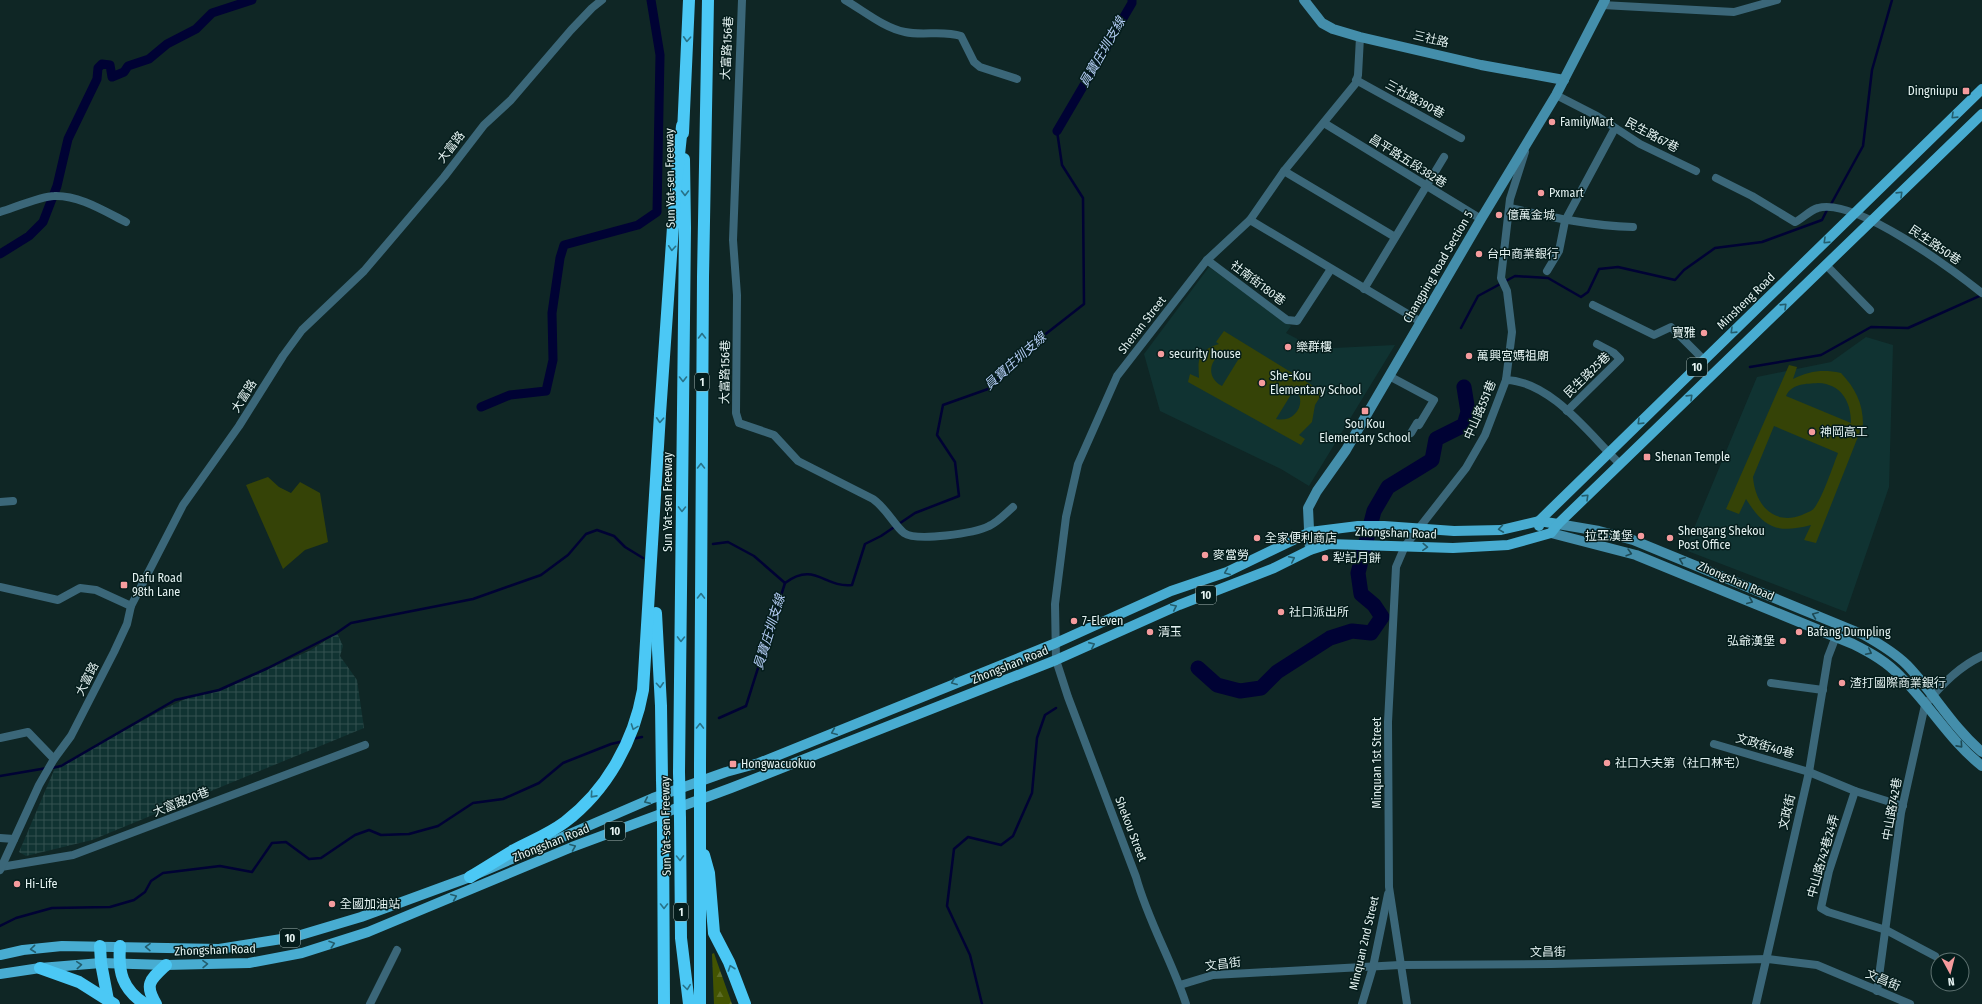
<svg xmlns="http://www.w3.org/2000/svg" width="1982" height="1004" font-family="'Fira Sans Condensed','Noto Sans TC',sans-serif">
<style>
.built{fill:#103332}
.industrial{fill:url(#industrial-grid)}
.grass{fill:#354307;fill-rule:evenodd}
.forest{fill:url(#forest-firs)}
.lines{fill:none;stroke-linecap:round;stroke-linejoin:round}
.stream{stroke:#000234;stroke-width:2.5}
.canal{stroke:#000234;stroke-width:9}
.river{stroke:#000234;stroke-width:15}
.street{stroke:#3b6779;stroke-width:8}
.secondary{stroke:#448eab;stroke-width:10}
.primary{stroke:#48acd1;stroke-width:10}
.highway{stroke:#4bc8f5;stroke-width:12}
.highway-bridge{stroke:#4bc8f5;stroke-width:12}
.oneway{stroke:#287288}
.oneway2{stroke:#235d6d}
.oneway3{stroke:#1e4a55}
.poi-dot{fill:#f59b9d;stroke:#051d1c;stroke-width:1.5}
.labels{text-anchor:middle;dominant-baseline:central;stroke-width:3;stroke-linejoin:round;paint-order:stroke}
.shield{fill:#051d1c;stroke:#a1b2b1;stroke-width:1}
.shield-label{font-size:11px;font-weight:bold;fill:#e4f2f1}
.street-label{font-size:12px;fill:#e4f2f1;stroke:#051d1c}
.poi-label{font-size:12px;fill:#e4f2f1;stroke:#051d1c;text-anchor:start}
.water-label{font-size:13px;font-style:italic;fill:#b3ccf4;stroke:#051d1c}
</style>
<defs>
<pattern id="industrial-grid" width="8" height="8" patternUnits="userSpaceOnUse"><rect width="8" height="8" fill="#103332"/><path d="M0 4h8M4 0v8" fill="none" stroke="#335150"/></pattern>
<pattern id="forest-firs" width="22" height="20" patternUnits="userSpaceOnUse"><rect width="22" height="20" fill="#435401"/><path d="M5 1l3.5 6h-7zM16 11l3.5 6h-7z" fill="#5e6d26"/></pattern>
</defs>
<rect width="100%" height="100%" fill="#0f2625"/>
<g class="built">
<polygon points="1209,267 1291,326 1286,333 1309,345 1320,348 1334,348 1395,345 1309,486 1281,469 1160,411 1144,354"/>
<polygon points="1866,337 1893,345 1889,487 1846,612 1685,550 1757,377 1831,362"/>
</g>
<polygon class="industrial" points="337,633 343,646 340,656 357,680 364,728 92,840 26,856 19,852 55,768 164,709 196,694 222,690 311,650"/>
<g class="grass">
<path d="M1224,331L1323,392L1315,405L1312,422L1299,435L1305,439L1301,445L1188,382L1190,374L1199,378C1198,359 1197,351 1219,344L1216,342ZM1230,351L1241,355L1222,386C1203,376 1211,354 1230,351ZM1295,388C1308,403 1295,423 1276,419Z"/>
<path d="M1789,365L1797,367L1793,379C1810,371 1822,369 1841,373C1855,388 1863,403 1863,424L1816,543L1804,540L1811,525C1777,534 1764,528 1746,499L1739,514L1726,509ZM1818,383C1841,384 1851,401 1851,423L1786,396C1792,383 1806,384 1818,383ZM1774,426L1838,453C1833,466 1823,496 1815,507C1813,511 1806,513 1802,515C1773,526 1755,504 1753,477Z"/>
<polygon points="268,477 279,487 291,493 300,482 320,493 328,542 305,550 283,569 246,485"/>
</g>
<polygon class="forest" points="714,953 716,959 732,1004 714,1004 712,954"/>
<g class="lines">
<g class="stream">
<polyline points="1830,206 1863,146 1872,70 1892,0"/>
<polyline points="1461,328 1478,296 1515,276 1548,278 1581,297 1588,292 1599,269 1618,267 1675,280 1684,270 1715,248 1762,242 1822,220 1827,210"/>
<polyline points="1750,367 1821,355 1871,327 1908,328 1982,295"/>
<polyline points="713,544 728,542 754,556 785,583"/>
<path d="M719,718L746,706L785,583C815,561 824,588 852,585L865,544L881,536L915,513L959,496L955,462L937,435L943,405L988,389L1038,340L1084,304L1083,198L1062,165L1057,131"/>
<polyline points="632,739 642,737"/>
<polyline points="52,768 61,766 175,700 219,690 268,668 335,634 351,623 473,599 541,575 568,555 586,534 597,530 614,536 625,547 643,558"/>
<polyline points="0,776 47,768"/>
<polyline points="0,926 16,918 52,908 110,907 134,900 145,892 151,881 163,873 220,866 252,872 272,843 286,842 309,859 321,858 355,835 369,830 381,835 409,834 438,826 473,803 503,799 539,783 563,763 611,744 624,741"/>
<polyline points="982,1004 970,955 947,906 954,849 968,837 1001,845 1013,836 1032,793 1037,738 1045,715 1056,708"/>
</g>
<g class="canal">
<polyline points="1057,131 1132,3 1132,0"/>
<polyline points="0,254 29,236 43,222 57,186 68,139 97,79 98,68 102,64 110,65 112,77 124,72 128,66 149,59 167,44 196,29 212,13 252,0"/>
<polyline points="481,407 510,395 546,391 553,360 552,313 560,258 564,245 638,225 657,212 660,55 651,0"/>
</g>
<polyline class="river" points="1198,668 1217,685 1240,691 1261,688 1277,672 1330,638 1352,631 1371,633 1382,617 1374,605 1361,594 1358,573 1374,511 1388,487 1432,460 1436,439 1464,425 1468,412 1464,387"/>
<g class="street">
<path d="M742,0L733,240L737,295L736,413L739,423L774,435L798,461L873,499C887,509 894,525 904,533C917,542 975,533 989,526C998,522 1006,513 1013,507"/>
<path d="M845,0C864,11 884,28 905,32C923,36 943,30 961,36L974,62L980,67L1017,79"/>
<polyline points="1602,5 1734,12 1777,0"/>
<polyline points="1356,80 1461,138"/>
<polyline points="1556,95 1597,116 1640,144 1696,171"/>
<polyline points="1324,123 1481,219"/>
<polyline points="1284,171 1395,237"/>
<path d="M1716,178L1752,196L1795,222C1802,219 1810,210 1818,208C1855,197 1953,270 1982,293"/>
<path d="M1510,208C1551,217 1591,226 1633,227"/>
<path d="M0,212C13,208 42,196 54,196C79,195 104,211 126,222"/>
<polyline points="1250,220 1284,171 1356,83 1358,75 1360,37"/>
<polyline points="1207,260 1287,320 1297,321 1331,269"/>
<polyline points="1826,265 1870,310"/>
<polyline points="1547,271 1559,251 1565,221 1615,128"/>
<polyline points="1364,289 1444,157"/>
<polyline points="1593,305 1654,335 1671,327 1704,360"/>
<polyline points="1389,376 1434,400 1419,425 1417,423 1411,433"/>
<path d="M1506,380C1551,381 1590,435 1620,464"/>
<polyline points="1567,411 1620,359 1614,353 1597,344"/>
<polyline points="0,502 13,501"/>
<polyline points="0,587 58,600 80,588 96,590 131,606"/>
<polyline points="1771,683 1823,690"/>
<polyline points="0,738 28,732 54,759"/>
<polyline points="1714,744 1809,772 1855,791 1903,806"/>
<polyline points="1855,791 1829,871 1821,908 1828,912 1886,930 1935,956"/>
<polyline points="0,838 14,839"/>
<polyline points="1,867 73,855 365,745"/>
<polyline points="0,870 39,785 54,759 71,736 114,652 127,624 131,606 183,505 239,426 283,356 302,330 364,271 444,177 484,125 511,100 571,30 592,8 602,0"/>
<polyline points="1180,985 1213,975 1400,965 1551,964 1768,959 1817,965 1910,1004"/>
<path d="M1877,991L1901,813L1925,705C1940,686 1960,666 1982,656"/>
<polyline points="370,1004 397,950"/>
<path d="M1186,1004C1172,961 1148,921 1136,877L1068,697L1056,660L1055,604L1066,517L1078,464L1117,376L1207,260L1250,220L1421,322"/>
<polyline points="1362,1004 1373,967 1388,894"/>
<polyline points="1407,1004 1389,887 1388,722 1396,567 1405,546 1466,468 1485,435 1506,380 1512,332 1507,291 1501,278 1510,199 1525,152"/>
<polyline points="1756,1004 1809,772 1828,657 1840,626"/>
</g>
<g class="secondary">
<polyline points="1304,0 1322,23 1333,29 1360,37 1481,65 1564,80"/>
<path d="M1558,524L1599,531L1633,540L1864,635C1880,644 1895,653 1907,665C1934,693 1953,728 1982,752"/>
<path d="M1551,533L1636,555L1853,644C1871,653 1887,662 1901,677C1930,705 1950,741 1982,766"/>
<polyline points="1310,550 1308,508 1317,491 1346,450 1481,219 1556,95 1605,0"/>
</g>
<g class="primary">
<polyline points="1539,526 1539,521 1982,89"/>
<polyline points="0,955 23,950 62,946 219,949 294,937 361,917 470,877 653,798 726,772 759,763 1056,643 1171,591 1227,572 1310,532 1358,526 1384,526 1454,531 1501,530 1539,521 1558,524"/>
<polyline points="0,974 40,968 101,963 166,965 249,963 302,953 368,932 572,847 731,788 1056,660 1179,605 1274,568 1310,550 1329,544 1453,548 1508,545 1551,533 1558,524 1982,114"/>
</g>
<g class="highway">
<polyline points="683,133 689,0"/>
<polyline points="656,613 661,706 662,780"/>
<polyline points="700,765 703,277 708,0"/>
<polyline points="679,772 685,228 684,159"/>
<polyline points="680,819 681,938 689,1004"/>
<polyline points="663,825 664,1004"/>
<polyline points="704,855 709,873 714,933 729,962 745,1004"/>
<path d="M470,877C485,868 499,859 514,850C531,841 549,834 565,822C607,790 634,741 643,690L660,414L676,184L682,126"/>
<polyline points="100,946 101,963 108,1000"/>
<path d="M120,946C118,972 122,989 145,1004"/>
<polyline points="40,968 79,982 114,1004"/>
<path d="M156,1004C144,984 150,980 166,965"/>
<polyline points="700,1004 700,811"/>
</g>
<g class="highway-bridge">
<polyline points="700,765 700,811"/>
<polyline points="679,772 680,819"/>
<polyline points="662,780 663,825"/>
</g>
</g>
<defs><path id="oneway-chevron" d="M-2-3.5L2.5 0L-2 3.5" fill="none" stroke-width="1.6" stroke-linecap="round" stroke-linejoin="round"/></defs>
<g class="oneway">
<use href="#oneway-chevron" transform="translate(687 39) rotate(93)"/>
<use href="#oneway-chevron" transform="translate(685 193) rotate(90)"/>
<use href="#oneway-chevron" transform="translate(672 248) rotate(94)"/>
<use href="#oneway-chevron" transform="translate(702 336) rotate(-90)"/>
<use href="#oneway-chevron" transform="translate(683 379) rotate(90)"/>
<use href="#oneway-chevron" transform="translate(660 420) rotate(93)"/>
<use href="#oneway-chevron" transform="translate(701 466) rotate(-90)"/>
<use href="#oneway-chevron" transform="translate(682 509) rotate(91)"/>
<use href="#oneway-chevron" transform="translate(701 596) rotate(-89)"/>
<use href="#oneway-chevron" transform="translate(681 639) rotate(91)"/>
<use href="#oneway-chevron" transform="translate(660 685) rotate(86)"/>
<use href="#oneway-chevron" transform="translate(700 726) rotate(-89)"/>
<use href="#oneway-chevron" transform="translate(634 727) rotate(110)"/>
<use href="#oneway-chevron" transform="translate(593 795) rotate(132)"/>
<use href="#oneway-chevron" transform="translate(680 858) rotate(89)"/>
<use href="#oneway-chevron" transform="translate(664 906) rotate(90)"/>
<use href="#oneway-chevron" transform="translate(731 968) rotate(-109)"/>
<use href="#oneway-chevron" transform="translate(687 987) rotate(83)"/>
</g>
<g class="oneway2">
<use href="#oneway-chevron" transform="translate(1954 116) rotate(136)"/>
<use href="#oneway-chevron" transform="translate(1900 194) rotate(-44)"/>
<use href="#oneway-chevron" transform="translate(1826 241) rotate(136)"/>
<use href="#oneway-chevron" transform="translate(1784 306) rotate(-44)"/>
<use href="#oneway-chevron" transform="translate(1733 331) rotate(136)"/>
<use href="#oneway-chevron" transform="translate(1690 397) rotate(-44)"/>
<use href="#oneway-chevron" transform="translate(1640 422) rotate(136)"/>
<use href="#oneway-chevron" transform="translate(1586 497) rotate(-44)"/>
<use href="#oneway-chevron" transform="translate(1501 529) rotate(172)"/>
<use href="#oneway-chevron" transform="translate(1425 547) rotate(3)"/>
<use href="#oneway-chevron" transform="translate(1292 559) rotate(-26)"/>
<use href="#oneway-chevron" transform="translate(1227 572) rotate(158)"/>
<use href="#oneway-chevron" transform="translate(1174 607) rotate(-25)"/>
<use href="#oneway-chevron" transform="translate(1092 645) rotate(-24)"/>
<use href="#oneway-chevron" transform="translate(954 682) rotate(159)"/>
<use href="#oneway-chevron" transform="translate(834 732) rotate(157)"/>
<use href="#oneway-chevron" transform="translate(647 801) rotate(156)"/>
<use href="#oneway-chevron" transform="translate(573 847) rotate(-22)"/>
<use href="#oneway-chevron" transform="translate(454 897) rotate(-23)"/>
<use href="#oneway-chevron" transform="translate(332 944) rotate(-18)"/>
<use href="#oneway-chevron" transform="translate(148 947) rotate(-179)"/>
<use href="#oneway-chevron" transform="translate(33 949) rotate(174)"/>
<use href="#oneway-chevron" transform="translate(205 964) rotate(-1)"/>
<use href="#oneway-chevron" transform="translate(79 965) rotate(-5)"/>
</g>
<g class="oneway3">
<use href="#oneway-chevron" transform="translate(1629 553) rotate(16)"/>
<use href="#oneway-chevron" transform="translate(1682 560) rotate(-158)"/>
<use href="#oneway-chevron" transform="translate(1750 601) rotate(23)"/>
<use href="#oneway-chevron" transform="translate(1815 615) rotate(-158)"/>
<use href="#oneway-chevron" transform="translate(1869 652) rotate(27)"/>
<use href="#oneway-chevron" transform="translate(1960 745) rotate(48)"/>
</g>
<g class="poi-dot">
<rect x="1962" y="87" width="8" height="8" rx="2"/>
<circle cx="1552" cy="122" r="4"/>
<circle cx="1541" cy="193" r="4"/>
<circle cx="1499" cy="215" r="4"/>
<circle cx="1479" cy="254" r="4"/>
<circle cx="1704" cy="333" r="4"/>
<circle cx="1288" cy="347" r="4"/>
<circle cx="1161" cy="354" r="4"/>
<circle cx="1469" cy="356" r="4"/>
<circle cx="1262" cy="383" r="4"/>
<rect x="1361" y="407" width="8" height="8" rx="2"/>
<circle cx="1812" cy="432" r="4"/>
<rect x="1643" y="453" width="8" height="8" rx="2"/>
<circle cx="1641" cy="536" r="4"/>
<circle cx="1257" cy="538" r="4"/>
<circle cx="1670" cy="538" r="4"/>
<circle cx="1205" cy="555" r="4"/>
<circle cx="1325" cy="558" r="4"/>
<rect x="120" y="581" width="8" height="8" rx="2"/>
<circle cx="1281" cy="612" r="4"/>
<circle cx="1074" cy="621" r="4"/>
<circle cx="1150" cy="632" r="4"/>
<circle cx="1799" cy="632" r="4"/>
<circle cx="1783" cy="641" r="4"/>
<circle cx="1842" cy="683" r="4"/>
<circle cx="1607" cy="763" r="4"/>
<rect x="729" y="760" width="8" height="8" rx="2"/>
<circle cx="17" cy="884" r="4"/>
<circle cx="332" cy="904" r="4"/>
</g>
<g class="labels">
<g class="shield">
<rect x="1687" y="358" width="20" height="18" rx="3"/>
<rect x="695" y="373" width="14" height="18" rx="3"/>
<rect x="1196" y="586" width="20" height="18" rx="3"/>
<rect x="605" y="822" width="20" height="18" rx="3"/>
<rect x="674" y="903" width="14" height="18" rx="3"/>
<rect x="280" y="929" width="20" height="18" rx="3"/>
</g>
<g class="shield-label">
<text x="1697" y="367">10</text>
<text x="702" y="382">1</text>
<text x="1206" y="595">10</text>
<text x="615" y="831">10</text>
<text x="681" y="912">1</text>
<text x="290" y="938">10</text>
</g>
<g class="street-label">
<text transform="translate(1431 39) rotate(13)">三社路</text>
<text transform="translate(727 48) rotate(-87)">大富路156巷</text>
<text transform="translate(1415 99) rotate(29)">三社路390巷</text>
<text transform="translate(1652 135) rotate(28)">民生路67巷</text>
<text transform="translate(451 147) rotate(-52)">大富路</text>
<text transform="translate(1408 161) rotate(32)">昌平路五段382巷</text>
<text transform="translate(670 178) rotate(-91)">Sun Yat-sen Freeway</text>
<text transform="translate(1935 245) rotate(34)">民生路50巷</text>
<text transform="translate(1438 267) rotate(-60)">Changping Road Section 5</text>
<text transform="translate(1258 283) rotate(37)">社南街180巷</text>
<text transform="translate(1746 301) rotate(-44)">Minsheng Road</text>
<text transform="translate(1142 325) rotate(-52)">Shenan Street</text>
<text transform="translate(725 372) rotate(-89)">大富路156巷</text>
<text transform="translate(1587 375) rotate(-44)">民生路25巷</text>
<text transform="translate(244 396) rotate(-58)">大富路</text>
<text transform="translate(1480 410) rotate(-67)">中山路551巷</text>
<text transform="translate(668 502) rotate(-90)">Sun Yat-sen Freeway</text>
<text transform="translate(1396 533) rotate(2)">Zhongshan Road</text>
<text transform="translate(1736 581) rotate(23)">Zhongshan Road</text>
<text transform="translate(1010 665) rotate(-22)">Zhongshan Road</text>
<text transform="translate(87 679) rotate(-63)">大富路</text>
<text transform="translate(1765 746) rotate(16)">文政街40巷</text>
<text transform="translate(1377 763) rotate(-90)">Minquan 1st Street</text>
<text transform="translate(181 802) rotate(-21)">大富路20巷</text>
<text transform="translate(1892 809) rotate(-80)">中山路742巷</text>
<text transform="translate(1787 812) rotate(-77)">文政街</text>
<text transform="translate(666 826) rotate(-91)">Sun Yat-sen Freeway</text>
<text transform="translate(1131 829) rotate(69)">Shekou Street</text>
<text transform="translate(551 843) rotate(-22)">Zhongshan Road</text>
<text transform="translate(1823 856) rotate(-74)">中山路742巷24弄</text>
<text transform="translate(1364 943) rotate(-77)">Minquan 2nd Street</text>
<text transform="translate(215 950) rotate(-2)">Zhongshan Road</text>
<text transform="translate(1548 952) rotate(-1)">文昌街</text>
<text transform="translate(1223 964) rotate(-7)">文昌街</text>
<text transform="translate(1883 980) rotate(23)">文昌街</text>
</g>
<g class="poi-label">
<text x="1958" y="91" text-anchor="end">Dingniupu</text>
<text x="1560" y="122">FamilyMart</text>
<text x="1549" y="193">Pxmart</text>
<text x="1507" y="215">億萬金城</text>
<text x="1487" y="254">台中商業銀行</text>
<text x="1696" y="333" text-anchor="end">寶雅</text>
<text x="1296" y="347">樂群樓</text>
<text x="1169" y="354">security house</text>
<text x="1477" y="356">萬興宮媽祖廟</text>
<text x="1270" y="376">She-Kou<tspan x="1270" dy="14">Elementary School</tspan></text>
<text x="1365" y="424" text-anchor="middle">Sou Kou<tspan x="1365" dy="14">Elementary School</tspan></text>
<text x="1820" y="432">神岡高工</text>
<text x="1655" y="457">Shenan Temple</text>
<text x="1678" y="531">Shengang Shekou<tspan x="1678" dy="14">Post Office</tspan></text>
<text x="1633" y="536" text-anchor="end">拉亞漢堡</text>
<text x="1265" y="538">全家便利商店</text>
<text x="1213" y="555">麥當勞</text>
<text x="1333" y="558">犁記月餅</text>
<text x="132" y="578">Dafu Road<tspan x="132" dy="14">98th Lane</tspan></text>
<text x="1289" y="612">社口派出所</text>
<text x="1082" y="621">7-Eleven</text>
<text x="1158" y="632">清玉</text>
<text x="1807" y="632">Bafang Dumpling</text>
<text x="1775" y="641" text-anchor="end">弘爺漢堡</text>
<text x="1850" y="683">渣打國際商業銀行</text>
<text x="1615" y="763">社口大夫第（社口林宅）</text>
<text x="741" y="764">Hongwacuokuo</text>
<text x="25" y="884">Hi-Life</text>
<text x="340" y="904">全國加油站</text>
</g>
<g class="water-label">
<text transform="translate(1102 52) rotate(-60)">員寶庄圳支線</text>
<text transform="translate(1015 361) rotate(-42)">員寶庄圳支線</text>
<text transform="translate(769 632) rotate(-73)">員寶庄圳支線</text>
</g>
</g>
<g transform="translate(1950 972) rotate(173)"><circle r="19" fill="#051d1c" stroke="#5e7271"/>
<path d="M0-3L7 15L0 10L-7 15Z" fill="#f59b9d"/>
<text y="-6" font-size="11" font-weight="bold" text-anchor="middle" fill="#e4f2f1">N</text>
</g>
</svg>
